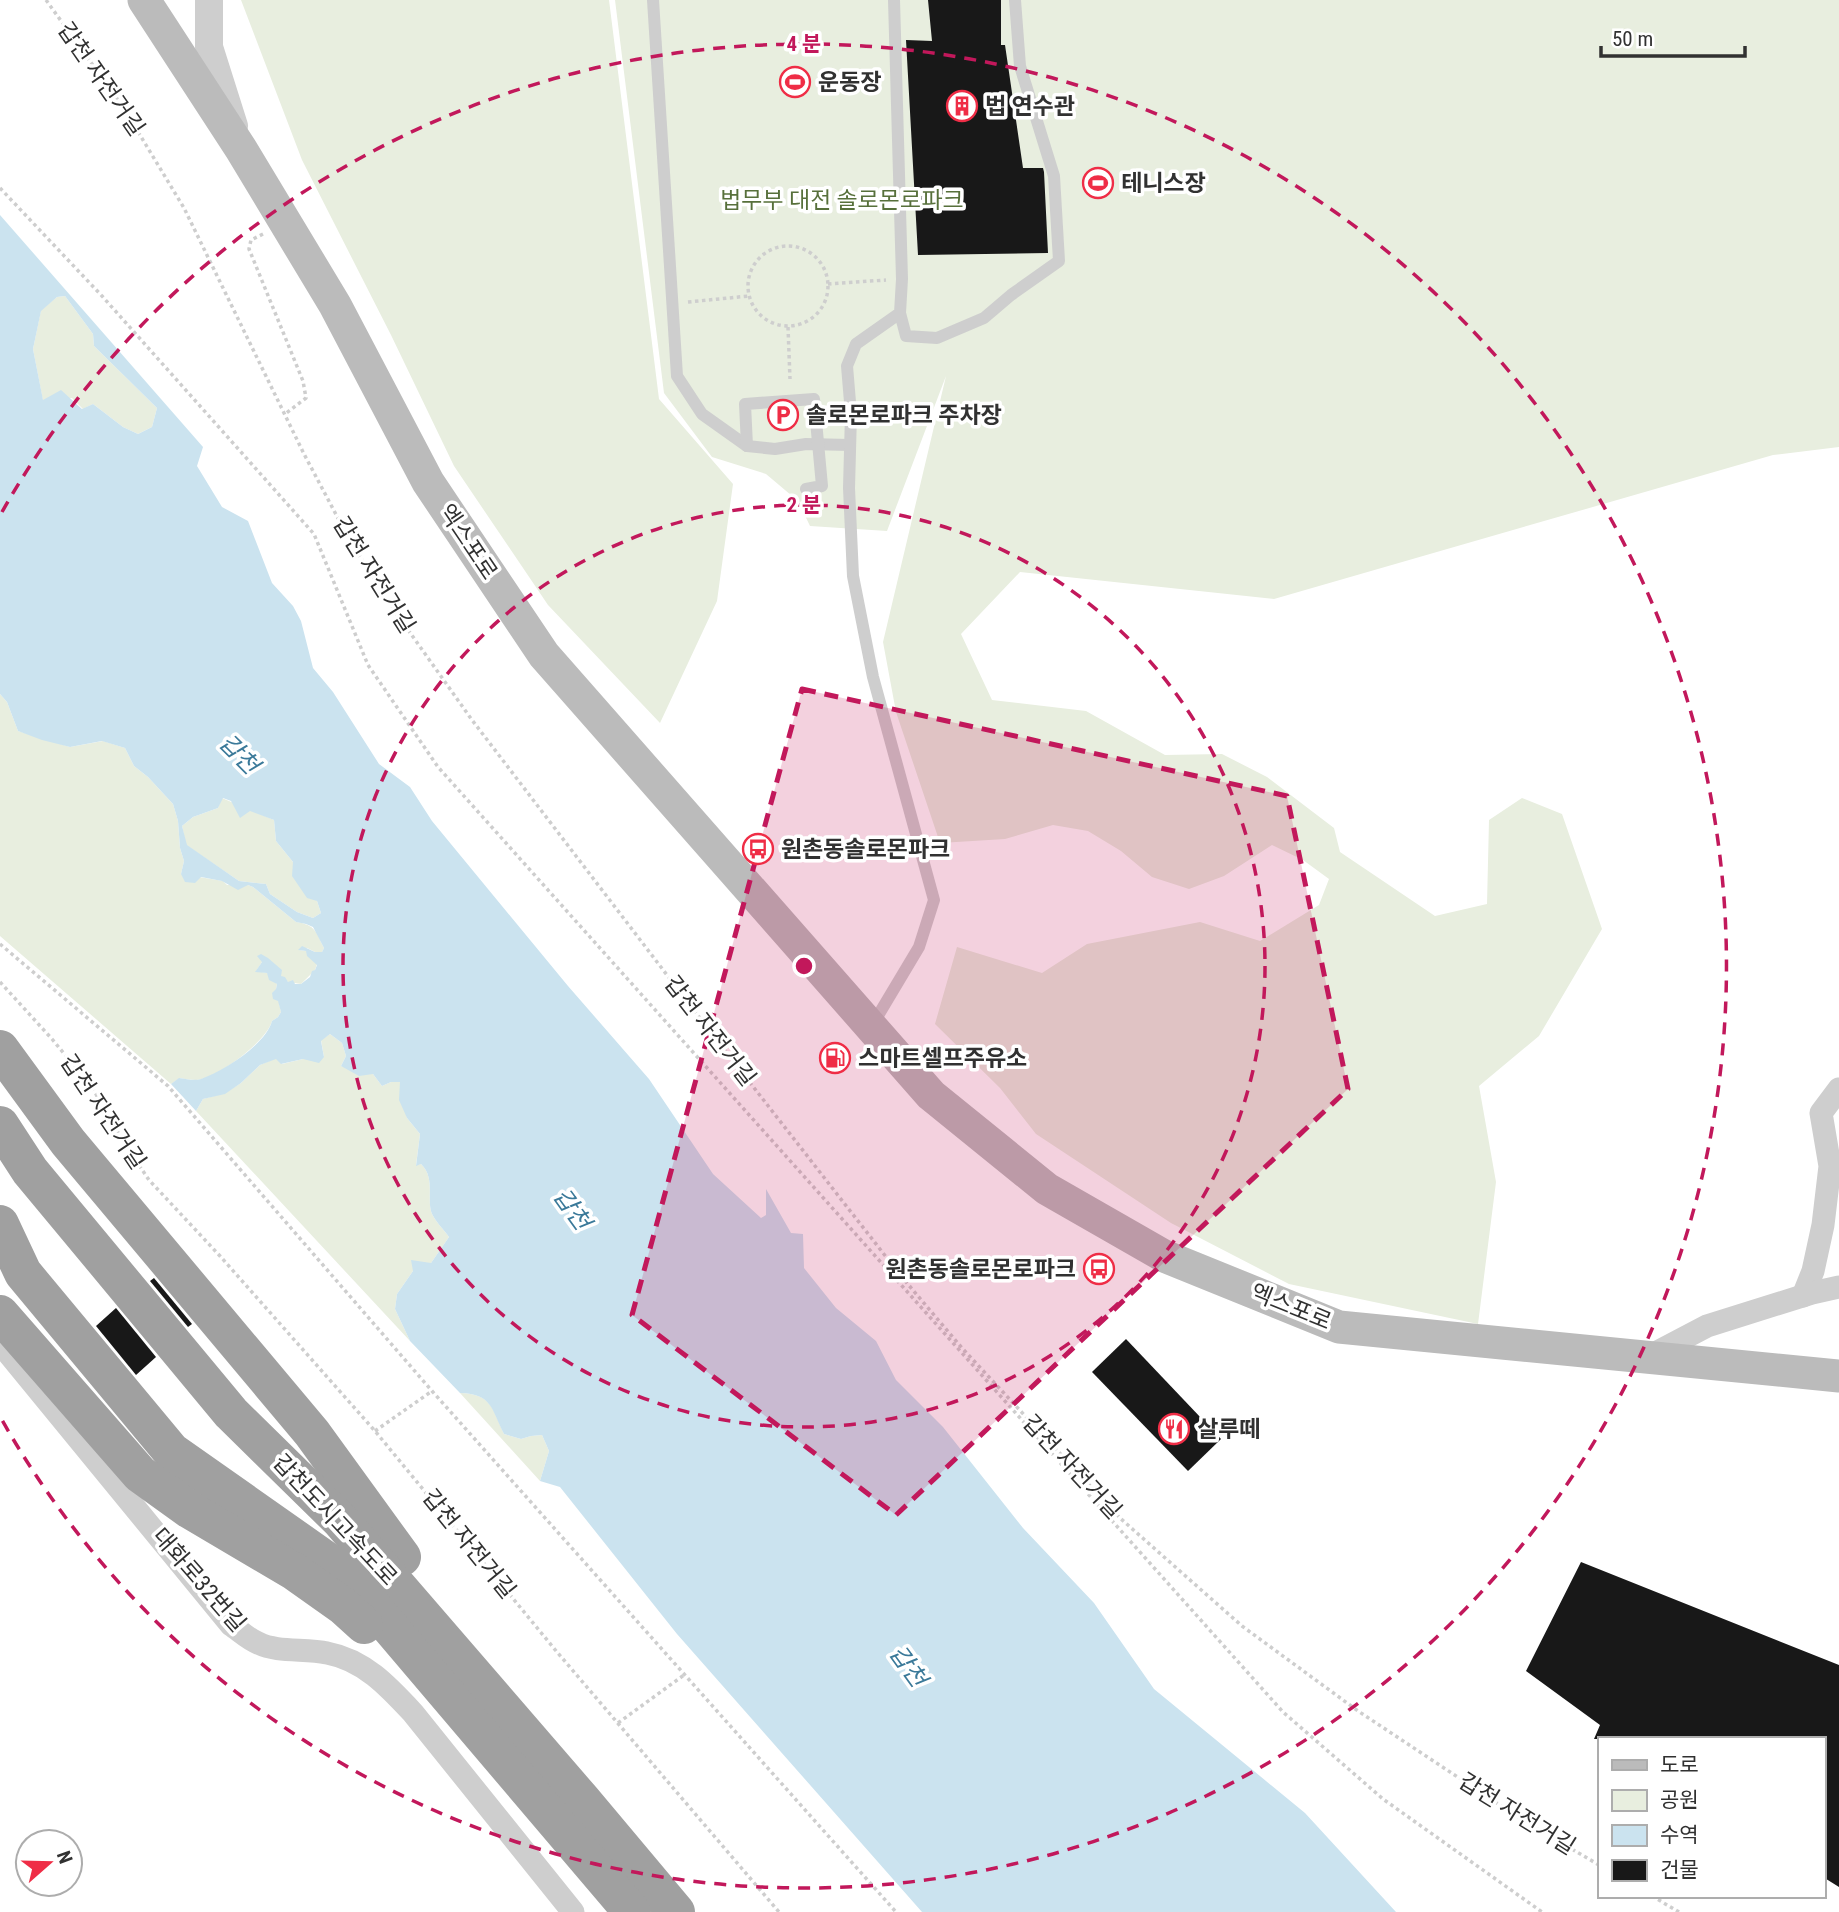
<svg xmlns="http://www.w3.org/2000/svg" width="1839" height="1912" font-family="'Roboto Condensed','Noto Sans KR',sans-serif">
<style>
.green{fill:#e8eedf}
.water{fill:#cbe3ef;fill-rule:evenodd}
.building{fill:#181818}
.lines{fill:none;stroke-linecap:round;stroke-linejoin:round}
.path{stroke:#cecece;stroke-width:3.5;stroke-dasharray:3.5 3.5;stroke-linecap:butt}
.service{stroke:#cecece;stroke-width:12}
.minor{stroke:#cecece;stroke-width:23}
.tertiary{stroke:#cecece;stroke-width:28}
.secondary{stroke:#bbb;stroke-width:33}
.trunk{stroke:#a0a0a0;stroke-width:38}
.marked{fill:#c2185b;fill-opacity:0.2;stroke:#c2185b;stroke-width:5;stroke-dasharray:14 9;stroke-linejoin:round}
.ring{fill:none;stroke:#c2185b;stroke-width:3.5;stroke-dasharray:12 9}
.labels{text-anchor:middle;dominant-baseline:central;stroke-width:7;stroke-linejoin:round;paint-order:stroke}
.street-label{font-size:23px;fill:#313131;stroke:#fff}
.poi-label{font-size:23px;font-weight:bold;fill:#313131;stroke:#fff;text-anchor:start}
.park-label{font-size:23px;fill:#57703b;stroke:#fff}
.water-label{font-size:24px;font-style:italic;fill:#3a7999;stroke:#fff}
.centre{fill:#c2185b;stroke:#fff;stroke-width:3.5}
.ring-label{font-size:21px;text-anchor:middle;font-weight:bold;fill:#c2185b;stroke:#fff;stroke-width:7;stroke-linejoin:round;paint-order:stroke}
</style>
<rect width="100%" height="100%" fill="#fff"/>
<g class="green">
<polygon points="241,0 609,0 659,399 733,484 717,601 660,723 548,605 454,466 391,335 302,160"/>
<polygon points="615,0 1839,0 1839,447 1773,455 1274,599 1020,572 961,634 992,700 1086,711 1165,755 1222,754 1267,777 1334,828 1340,852 1435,916 1487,904 1489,820 1522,798 1562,814 1602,929 1539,1036 1479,1086 1496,1182 1478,1324 1289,1284 1171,1223 1036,1134 1000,1088 935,1024 957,947 1042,973 1087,944 1200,922 1260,941 1319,905 1329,879 1303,860 1272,845 1224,876 1189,889 1152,877 1121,851 1088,831 1053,825 1005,839 940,843 896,712 883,642 946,376 887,531 810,526 798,501 766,474 712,457 664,393"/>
<polygon points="65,296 93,334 94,346 157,408 152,427 138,434 123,427 93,404 83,409 72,398 43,401 33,349 41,310 57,297"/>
<path d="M0,694L7,702L18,731L70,747L103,741L125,748L134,766L148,777L173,804L178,821L180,848L184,861L181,874L223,881L227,885H248L253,887L296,922C316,925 316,932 324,948L322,952H315L307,948L299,950L306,951L317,964L315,970L301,984L288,982L262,962L256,971L267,973L277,984L276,989L281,1012L278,1017L272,1021C267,1041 217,1079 196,1080C191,1080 185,1079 180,1078L171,1084L0,936Z"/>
<polygon points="222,798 274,820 276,841 293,862 317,901 321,913 313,918 297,912 270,894 266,884 239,881 186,845 182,826 193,817 218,808"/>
<path d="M330,1034L342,1043L346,1056L341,1066L373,1074L382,1086L391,1082H400L407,1118L420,1134L416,1165L421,1164C436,1178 426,1201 432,1214C436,1222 444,1230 449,1237L431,1263L413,1271L397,1294L395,1309L410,1341L196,1111L203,1099L225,1093L241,1083L260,1065L276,1058L282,1064L303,1059L324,1057L321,1040Z"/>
<path d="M460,1393C492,1394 492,1408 504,1434L521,1439L531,1436L542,1435L549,1451L540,1481Z"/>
</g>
<path class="water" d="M0,215L203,447L197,466L222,507L248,521L272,583L293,606L301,621L313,668L333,692L379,764L410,787L432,821L568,986L649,1079L713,1174L761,1218L766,1215V1189L791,1233L803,1234L804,1268L836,1308L876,1341L896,1380L943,1427L1023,1528L1094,1603L1154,1689L1305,1813L1396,1912H922L677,1634L560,1487L540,1481L549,1451L542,1435L531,1436L521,1439L504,1434C491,1408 492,1394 460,1393L410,1341L395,1309L397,1294L413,1271L411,1260L431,1263L449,1237C444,1230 436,1222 432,1214C426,1201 436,1178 421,1164L416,1166L420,1134L407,1118L399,1100L400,1082H391L382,1086L373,1074L359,1076L341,1066L346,1056L342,1043L330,1034L321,1041L324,1057L319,1063L303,1059L281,1064L276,1059L260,1065L241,1083L225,1094L203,1099L196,1111L171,1084L179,1078C187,1079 194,1081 201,1079C224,1071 266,1044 272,1021L278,1017L281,1012L278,1001L273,999L272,993L276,989L277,984L269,980L267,973L255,972L262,962L257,956L261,954L268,958L282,970L281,976L285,977L288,982L293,980L295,984H301L310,977L312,971L315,970L317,965L307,956L306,951L298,950L302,946L315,952H322L324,948L313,927L306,924L296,922L253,887L248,885L238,890L222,881L201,877L195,883L185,882L181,874L184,861L180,848L178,821L173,804L148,777L134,766L125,748L102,741L70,747L42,740L18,731L7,702L0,694ZM65,296L93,334L94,346L157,408L152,427L138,434L123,427L93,404L82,409L61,390L43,400L33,349L41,311L57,297ZM223,798L231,801L240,818L250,811L274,820L276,841L293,862L292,876L307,898L317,901L321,913L313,918L297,912L270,894L266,884L239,881L187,845L182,826L193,817L218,808Z"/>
<g class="building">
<polygon points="928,0 1001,0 1001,45 1005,45 1023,168 1043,168 1044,172 1048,253 918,255 906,40 932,41"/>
<polygon points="154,1278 192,1324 188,1327 150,1281"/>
<polygon points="116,1308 156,1357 136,1375 96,1326"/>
<polygon points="1126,1339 1221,1439 1188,1471 1092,1372"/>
<polygon points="1581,1562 1839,1665 1839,1887 1823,1877 1823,1739 1594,1739 1600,1725 1526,1671"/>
</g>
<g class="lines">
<g class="path">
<polyline points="46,0 123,107 184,208 304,454 349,539 389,603 472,720 719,1043 901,1276 962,1348 1120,1518 1242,1626 1358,1711 1524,1821 1599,1865"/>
<polyline points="0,188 102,296 314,534 368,665 438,767 1283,1712 1383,1799 1542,1912"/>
<polyline points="263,234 251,240 249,249 303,381 306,398 285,414"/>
<circle cx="788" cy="286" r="40"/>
<polyline points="828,284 886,280"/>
<polyline points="688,302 749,296"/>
<polyline points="788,327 790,379"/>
<polyline points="0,944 168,1086 432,1391 896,1912"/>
<polyline points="0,982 52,1039 93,1089 124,1143 149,1180 220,1256 375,1431 557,1652 779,1912"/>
<polyline points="375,1431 432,1391"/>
<polyline points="618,1723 684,1675"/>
<polyline points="1652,1896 1679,1912"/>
</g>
<g class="service">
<polyline points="653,0 677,376 702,414 747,446 775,449 806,444 850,445"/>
<polyline points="900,313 906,336 937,338 984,318 1011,295 1059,261 1054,176 1020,66 1015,0"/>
<polyline points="747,446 745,404 814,399 822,486 806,489"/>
<polyline points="873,1024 919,947 934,900 873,677 853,576 849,488 851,414 847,366 856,344 900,313 902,279 894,0"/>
</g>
<g class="minor">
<polyline points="1803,1296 1813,1271 1823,1225 1830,1166 1821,1113 1839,1089"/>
<path d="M0,1343L231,1625C240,1631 248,1639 258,1643C277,1653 306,1648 327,1653C364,1660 388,1686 413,1713L573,1912"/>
<polyline points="1648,1357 1707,1326 1812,1293 1839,1287"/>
</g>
<polyline class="tertiary" points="209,0 209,47 234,126"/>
<polyline class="secondary" points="144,0 241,149 335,305 428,482 544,655 931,1095 1047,1189 1164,1256 1339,1327 1839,1376"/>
<g class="trunk">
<polyline points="0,1049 68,1142 312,1433 402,1557"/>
<polyline points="0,1125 30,1171 231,1413 341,1521 582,1800 676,1912"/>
<polyline points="0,1224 23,1273 171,1451 333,1565 349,1579 632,1912"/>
<polyline points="0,1314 140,1474 190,1510 295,1572 343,1606 364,1625"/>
</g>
</g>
<path class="marked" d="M802,689L1287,796L1348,1089L896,1515L632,1315Z"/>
<g class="ring">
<circle cx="804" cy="966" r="461"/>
<path d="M2 512A922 922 0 1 1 2 1420"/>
</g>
<defs>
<g id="stadium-ring" transform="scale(1.575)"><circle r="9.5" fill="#fff" stroke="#ef2d46" stroke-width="1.5"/><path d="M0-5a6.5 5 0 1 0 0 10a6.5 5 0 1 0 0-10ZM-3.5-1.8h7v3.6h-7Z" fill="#ef2d46"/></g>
<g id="building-ring" transform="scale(1.575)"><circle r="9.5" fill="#fff" stroke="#ef2d46" stroke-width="1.5"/><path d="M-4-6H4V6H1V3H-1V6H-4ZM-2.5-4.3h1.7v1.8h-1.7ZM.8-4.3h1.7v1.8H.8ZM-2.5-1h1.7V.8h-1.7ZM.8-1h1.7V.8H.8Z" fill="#ef2d46"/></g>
<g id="parking-ring" transform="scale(1.575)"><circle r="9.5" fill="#fff" stroke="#ef2d46" stroke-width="1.5"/><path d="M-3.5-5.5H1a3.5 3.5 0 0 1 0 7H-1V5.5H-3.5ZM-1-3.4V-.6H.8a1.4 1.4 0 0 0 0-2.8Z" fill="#ef2d46"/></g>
<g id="bus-ring" transform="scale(1.575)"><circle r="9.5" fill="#fff" stroke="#ef2d46" stroke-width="1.5"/><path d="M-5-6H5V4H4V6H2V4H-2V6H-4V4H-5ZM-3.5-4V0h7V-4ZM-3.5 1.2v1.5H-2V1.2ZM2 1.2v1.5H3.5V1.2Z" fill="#ef2d46"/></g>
<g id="fuel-ring" transform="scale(1.575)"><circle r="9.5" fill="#fff" stroke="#ef2d46" stroke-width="1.5"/><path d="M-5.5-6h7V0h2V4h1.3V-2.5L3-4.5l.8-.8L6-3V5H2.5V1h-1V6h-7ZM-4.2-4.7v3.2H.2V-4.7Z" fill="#ef2d46"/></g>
<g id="restaurant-ring" transform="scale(1.575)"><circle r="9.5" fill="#fff" stroke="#ef2d46" stroke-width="1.5"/><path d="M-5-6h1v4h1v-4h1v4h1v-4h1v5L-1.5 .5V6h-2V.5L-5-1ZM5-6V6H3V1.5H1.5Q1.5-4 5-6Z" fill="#ef2d46"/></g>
</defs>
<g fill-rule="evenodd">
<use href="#stadium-ring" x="795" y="82"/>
<use href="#building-ring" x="962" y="106"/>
<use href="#stadium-ring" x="1098" y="183"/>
<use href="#parking-ring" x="783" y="415"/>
<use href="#bus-ring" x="758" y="849"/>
<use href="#fuel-ring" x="835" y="1058"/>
<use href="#bus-ring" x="1099" y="1269"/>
<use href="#restaurant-ring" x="1174" y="1429"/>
</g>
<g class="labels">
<g class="street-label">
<text transform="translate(101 79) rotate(55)">갑천 자전거길</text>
<text transform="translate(468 542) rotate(56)">엑스포로</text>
<text transform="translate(374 575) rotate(58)">갑천 자전거길</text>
<text transform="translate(710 1031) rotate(52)">갑천 자전거길</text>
<text transform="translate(103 1112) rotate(56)">갑천 자전거길</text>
<text transform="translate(1291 1307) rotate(22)">엑스포로</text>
<text transform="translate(1072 1467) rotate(47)">갑천 자전거길</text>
<text transform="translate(335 1520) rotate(47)">갑천도시고속도로</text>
<text transform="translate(469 1544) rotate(51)">갑천 자전거길</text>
<text transform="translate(199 1580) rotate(49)">대화로32번길</text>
<text transform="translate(1517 1814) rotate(32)">갑천 자전거길</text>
</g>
<g class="poi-label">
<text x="818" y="82">운동장</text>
<text x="985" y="106">법 연수관</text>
<text x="1121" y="183">테니스장</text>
<text x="806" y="415">솔로몬로파크 주차장</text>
<text x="781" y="849">원촌동솔로몬파크</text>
<text x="858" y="1058">스마트셀프주유소</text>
<text x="1076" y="1269" text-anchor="end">원촌동솔로몬로파크</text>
<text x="1197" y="1429">살루떼</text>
</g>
<g class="park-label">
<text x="842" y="200">법무부 대전 솔로몬로파크</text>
</g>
<g class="water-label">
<text transform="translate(239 754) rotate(45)">갑천</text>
<text transform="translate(572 1209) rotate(54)">갑천</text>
<text transform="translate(908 1666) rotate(54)">갑천</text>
</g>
</g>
<circle cx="804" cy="966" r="10" class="centre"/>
<g class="ring-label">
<text x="804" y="51">4 분</text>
<text x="804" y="512">2 분</text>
</g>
<rect x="1598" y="1737" width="228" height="161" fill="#ffffff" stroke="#adadad" stroke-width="2"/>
<rect x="1612" y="1760" width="35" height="10" fill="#bbbbbb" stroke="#adadad" stroke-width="2"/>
<text x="1660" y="1772" font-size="21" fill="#313131">도로</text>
<rect x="1612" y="1790" width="35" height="21" fill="#e8eedf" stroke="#adadad" stroke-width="2"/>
<text x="1660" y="1807" font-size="21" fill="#313131">공원</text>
<rect x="1612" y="1825" width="35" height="21" fill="#cbe3ef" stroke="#adadad" stroke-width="2"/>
<text x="1660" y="1842" font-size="21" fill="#313131">수역</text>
<rect x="1612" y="1860" width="35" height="21" fill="#181818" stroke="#adadad" stroke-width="2"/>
<text x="1660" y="1877" font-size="21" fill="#313131">건물</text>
<g transform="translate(49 1863) rotate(70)"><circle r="33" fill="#ffffff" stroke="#adadad" stroke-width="2"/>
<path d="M0-5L12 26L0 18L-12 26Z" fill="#ef2d46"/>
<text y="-10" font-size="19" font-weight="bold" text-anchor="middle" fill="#313131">N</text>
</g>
<path d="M1601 46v10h144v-10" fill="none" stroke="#313131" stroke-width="3.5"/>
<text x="1612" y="46" font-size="21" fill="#313131" stroke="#ffffff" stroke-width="5" paint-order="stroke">50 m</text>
</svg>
